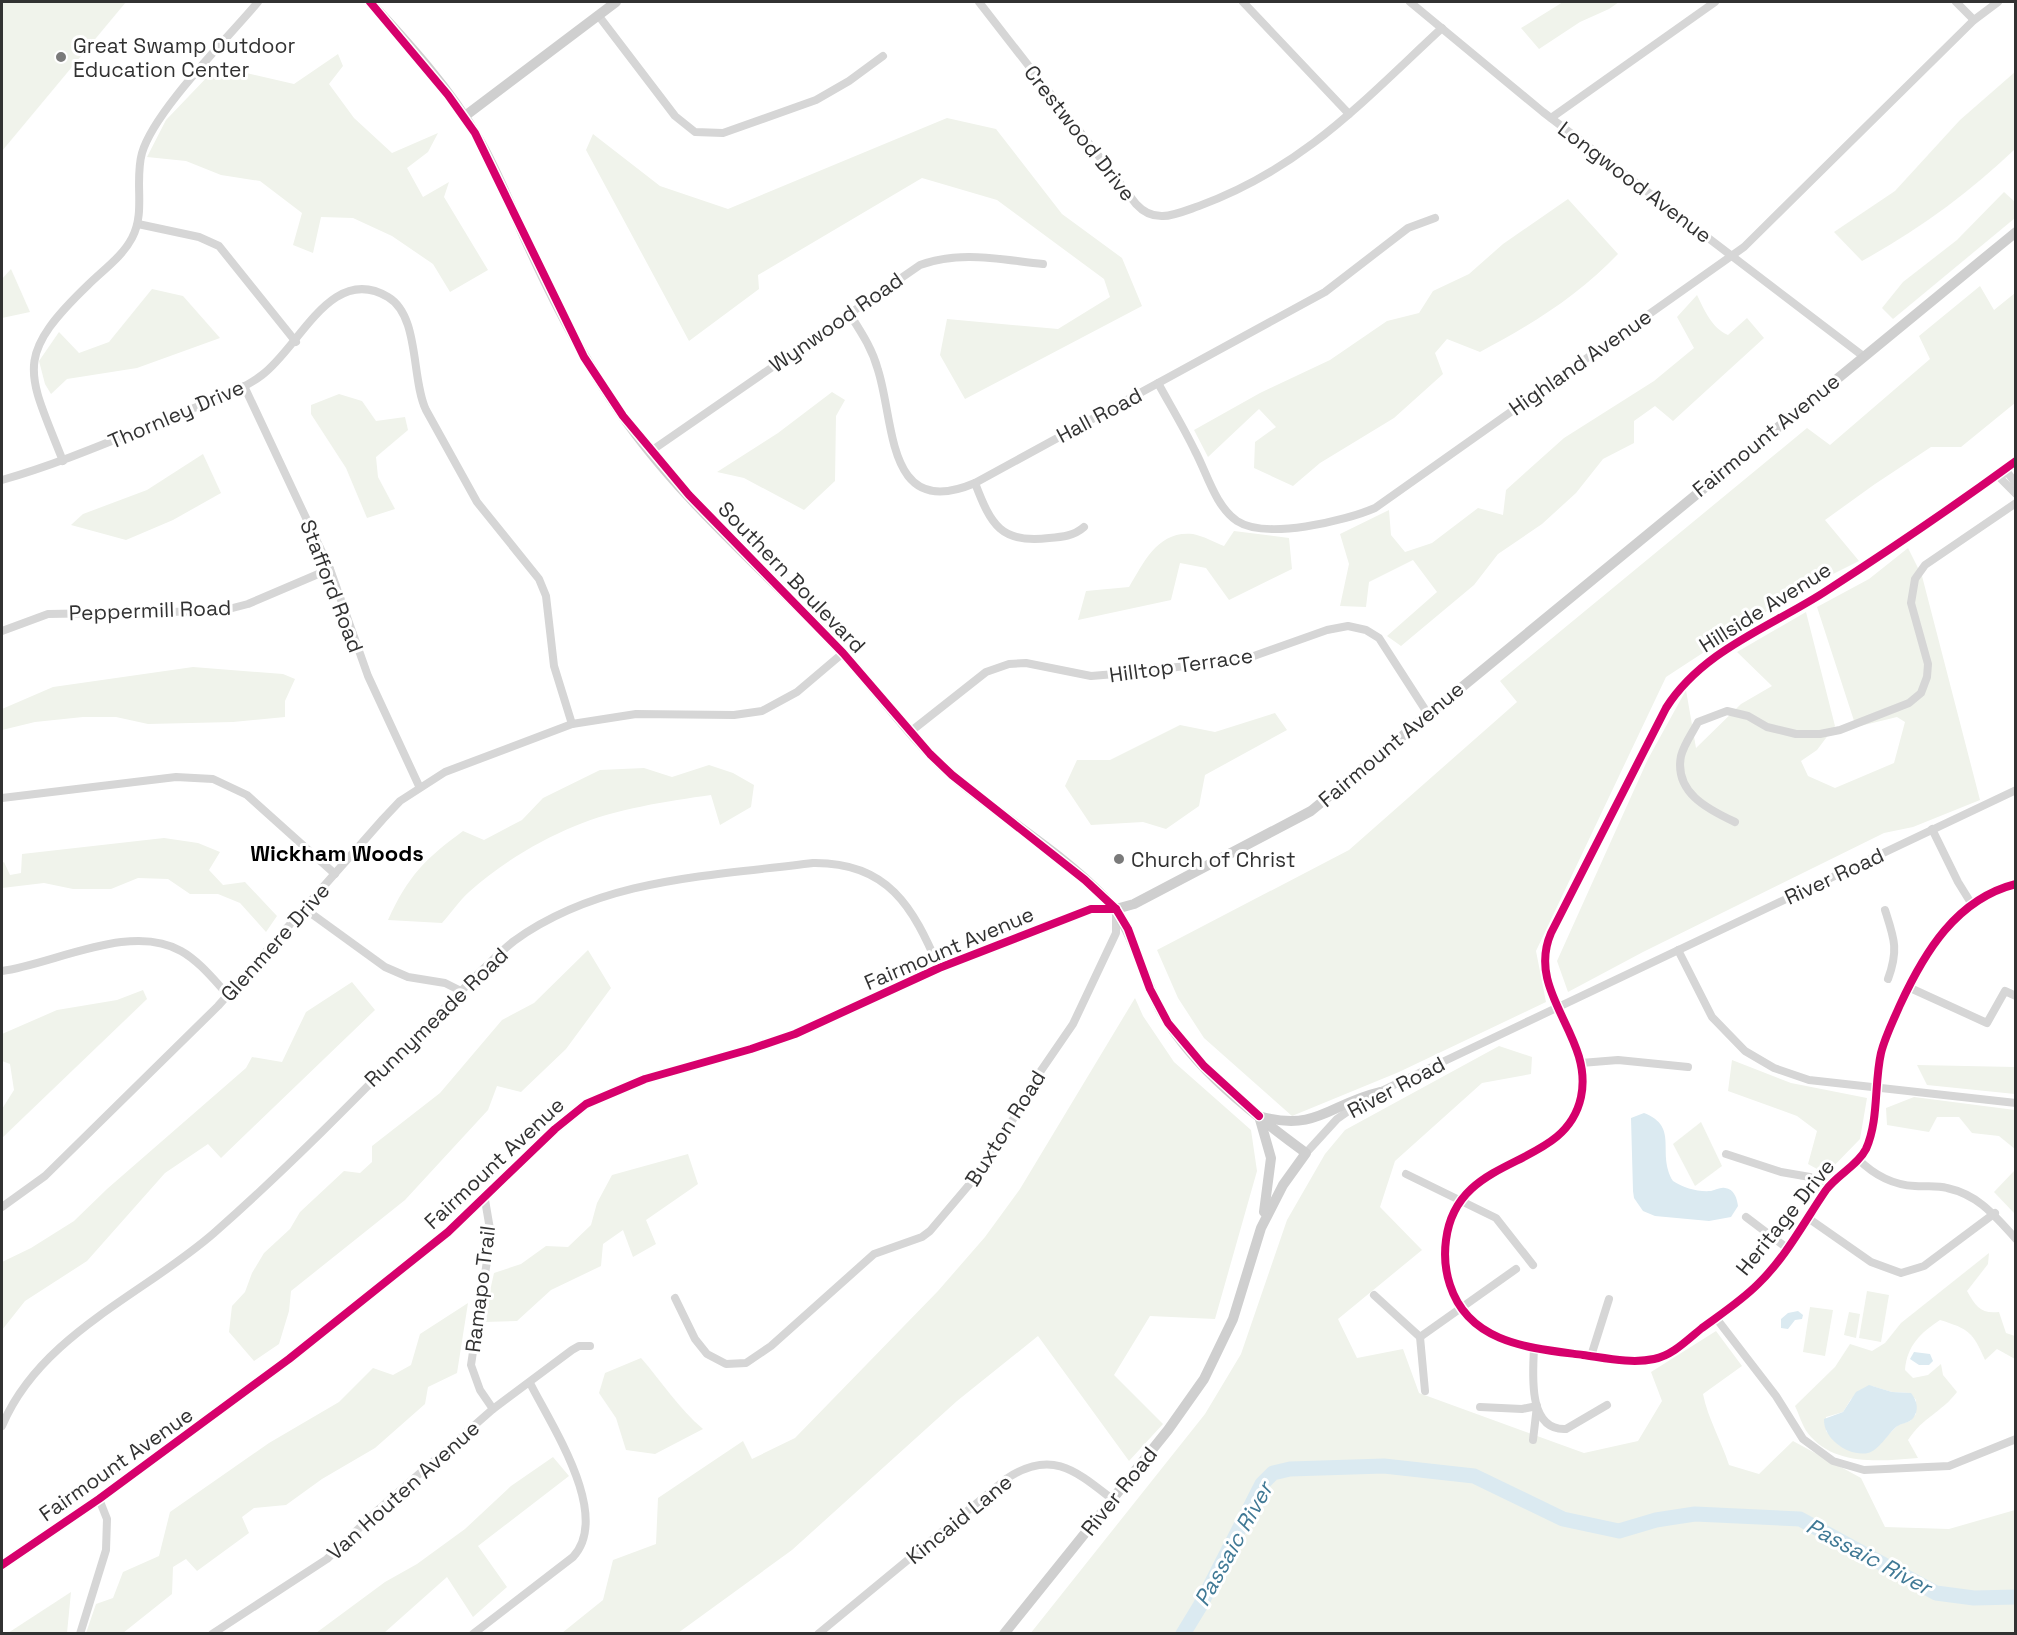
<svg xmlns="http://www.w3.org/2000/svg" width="2017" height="1635" font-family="'Space Grotesk',sans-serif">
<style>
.green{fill:#f0f3eb;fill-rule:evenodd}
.water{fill:#dbeaf1}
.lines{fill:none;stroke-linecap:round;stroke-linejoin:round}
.river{stroke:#dbeaf1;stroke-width:15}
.street{stroke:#d6d6d6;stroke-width:8}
.secondary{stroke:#cfcfcf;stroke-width:10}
.cycleway-casing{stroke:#fff;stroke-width:11}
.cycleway{stroke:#d6006c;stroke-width:8}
.poi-dot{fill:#7a7a7a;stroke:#fff;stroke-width:2}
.labels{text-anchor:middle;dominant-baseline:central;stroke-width:6;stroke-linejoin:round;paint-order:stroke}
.poi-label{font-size:21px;fill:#323232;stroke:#fff;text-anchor:start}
.street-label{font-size:21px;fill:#323232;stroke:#fff}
.neighbourhood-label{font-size:22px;font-weight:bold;fill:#000;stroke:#fff}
.water-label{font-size:22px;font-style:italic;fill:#407995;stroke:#fff}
</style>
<rect width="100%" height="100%" fill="#fff"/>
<g class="green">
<polygon points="2,2 126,2 2,151"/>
<polygon points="1563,2 1619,2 1609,9 1580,22 1539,49 1521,28"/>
<polygon points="338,54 343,66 329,84 354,118 392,153 438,133 428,152 407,168 423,197 449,182 444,197 488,270 450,292 433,264 392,236 353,218 321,217 313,253 293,245 302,213 260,181 221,175 186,161 147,157 166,120 211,73 242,72 294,84"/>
<path d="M2015,72V149C1969,193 1918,230 1862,261L1834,232L1895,191L1960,120Z"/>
<polygon points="947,118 996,129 1062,214 1122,258 1142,306 965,399 940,355 947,319 1058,329 1110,297 1104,279 997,200 922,178 758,275 759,289 689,341 586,150 593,134 660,186 728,209"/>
<polygon points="2004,192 2015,202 2015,218 1893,319 1882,308 1903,282 1957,240"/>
<path d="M1568,199L1618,254C1578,296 1531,325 1480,352L1447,339L1435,353L1443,374L1394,418L1320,463L1293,486L1254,468L1255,442L1276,427L1259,409L1208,457L1194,430L1260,393L1330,360L1387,321L1419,313L1433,291L1469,274L1503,244Z"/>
<polygon points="11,269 30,312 2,318 2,279"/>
<polygon points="1980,286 1994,310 2015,293 2015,403 1961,447 1931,447 1875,484 1825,520 1859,561 1793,594 1666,677 1536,951 1546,1002 1399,1072 1292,1116 1204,1038 1178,998 1157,950 1349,850 1517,702 1500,681 1807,428 1830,445 1930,359 1919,336"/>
<polygon points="152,289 183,296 220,338 137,368 67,379 51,394 45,384 39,361 59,332 79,353 109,342"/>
<path d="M1697,295C1705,311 1711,327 1728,335L1747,318L1764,338L1673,421L1655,406L1634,421V443L1603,459L1576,493L1542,524L1498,554L1474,585L1401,646L1387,636L1437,592L1413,560L1369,582L1366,607L1340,606L1349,564L1340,534L1389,510L1391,535L1405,552L1432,543L1478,508L1503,515L1506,490L1564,438L1654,381L1694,348L1677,317Z"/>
<polygon points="832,392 845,400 836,416 835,481 804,510 744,478 717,472 778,433"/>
<polygon points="339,394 362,401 376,421 405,417 408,430 376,457 378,477 395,509 367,518 346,468 311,414 311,405"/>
<polygon points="203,454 221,493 173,520 126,540 71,525 83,514 147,490"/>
<path d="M1234,531L1289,538L1292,569L1229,600L1206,568L1180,563L1171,600L1078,620L1086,591L1129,587C1144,562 1158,530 1193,534C1203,536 1214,542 1224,546Z"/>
<polygon points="1908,548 1922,576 1980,800 1913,827 1884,833 1643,952 1568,992 1557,961 1648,759 1686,690 1696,748 1741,704 1772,686 1737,652 1806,612 1835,726 1817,750 1801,761 1808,776 1835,788 1894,763 1905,722 1897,717 1856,727 1817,607 1869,579"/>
<polygon points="193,667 283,674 295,679 285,701 285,717 233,722 148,724 116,717 83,717 35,722 2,730 2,709 53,687"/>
<polygon points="1275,713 1287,730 1205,775 1199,806 1166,829 1143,822 1091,825 1065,786 1077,760 1110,760 1180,725 1215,732"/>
<path d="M709,765L733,773L754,785L751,807L720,825L711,795C668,801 615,809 575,826C538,841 499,865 469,892C459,901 451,913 442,923L388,920C408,876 425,859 463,831L484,840L522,820L543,798L600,770L644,768L672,777Z"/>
<polygon points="164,838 198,843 220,852 209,870 223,885 245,882 277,916 266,932 240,903 218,894 190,894 168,879 138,878 111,889 73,889 44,883 2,888 2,863 4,862 10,875 21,873 22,854"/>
<polygon points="588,950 611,988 566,1049 521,1092 497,1086 488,1110 405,1200 291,1291 289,1311 279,1344 254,1361 229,1332 232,1306 245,1292 252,1273 264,1253 290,1229 300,1212 344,1171 360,1173 372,1162 372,1146 440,1093 502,1020 534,1003"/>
<polygon points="352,982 375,1010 221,1158 208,1144 165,1173 87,1261 25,1301 2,1330 2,1262 31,1248 74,1221 107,1189 246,1068 252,1057 282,1062 306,1012"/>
<polygon points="143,990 147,999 2,1138 2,1109 14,1090 10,1064 2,1061 2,1034 57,1010 117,1000"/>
<polygon points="1135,998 1143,1016 1174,1062 1251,1130 1257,1171 1215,1319 1150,1316 1114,1375 1163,1424 1129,1461 1038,1336 957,1401 792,1550 678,1633 562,1633 603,1600 613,1560 656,1544 658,1498 743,1441 752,1459 795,1438 938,1291 985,1237 1020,1189"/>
<path d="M1499,1046L1532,1057L1531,1074L1482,1083L1395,1161L1380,1207L1422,1250L1338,1319L1357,1358L1403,1349L1419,1393L1584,1453L1638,1441L1662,1401L1651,1372L1716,1331L1742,1366L1703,1394C1708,1419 1721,1440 1729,1465L1759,1474L1793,1441L1861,1478L1885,1527L1949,1529L2015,1510V1633L1030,1634L1205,1414L1241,1354L1287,1220L1325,1154L1345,1130Z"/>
<polygon points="1732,1060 1791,1083 1867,1098 1860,1139 1826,1174 1808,1164 1817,1131 1797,1116 1728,1091"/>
<polygon points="1917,1065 2015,1067 2015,1094 1927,1085"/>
<polygon points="1914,1097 2015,1110 2015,1149 1999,1136 1972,1133 1959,1117 1937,1117 1929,1132 1887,1125 1886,1108"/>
<polygon points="1701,1122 1722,1166 1695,1186 1673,1144"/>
<polygon points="688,1154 698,1184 646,1220 656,1244 633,1257 623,1230 603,1244 601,1266 551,1290 517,1321 483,1322 494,1273 521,1264 546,1246 568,1247 591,1225 597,1203 612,1175"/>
<polygon points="2015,1170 2015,1214 1994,1192"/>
<path d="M1989,1253L1988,1264L1967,1291C1976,1307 1981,1314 1999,1312L2006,1333L2015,1336V1359L1997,1349L1985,1360C1973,1332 1969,1329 1940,1320C1920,1333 1907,1346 1905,1370L1913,1378L1928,1375L1941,1364L1943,1375L1957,1392C1942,1412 1923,1417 1908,1440L1918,1458C1881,1461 1833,1467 1807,1432C1802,1425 1799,1414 1795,1406L1835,1367L1850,1344L1872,1351L1885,1343L1901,1323ZM1872,1386L1892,1392L1910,1393L1916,1400V1414L1910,1421L1898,1425L1873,1450L1856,1452L1839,1445L1826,1431V1417L1843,1412L1851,1399Z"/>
<polygon points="1867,1291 1889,1295 1881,1342 1859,1338"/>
<polygon points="468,1303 457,1373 428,1387 425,1404 375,1448 322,1479 286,1505 254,1508 242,1517 249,1533 197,1571 186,1559 173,1567 172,1594 123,1633 86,1633 96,1604 113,1598 123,1572 159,1556 170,1512 269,1443 339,1402 373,1368 393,1375 411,1365 420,1334"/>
<polygon points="1810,1307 1833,1310 1825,1356 1803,1352"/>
<polygon points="1849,1312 1860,1314 1856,1338 1844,1335"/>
<path d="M641,1358C662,1382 679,1409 703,1429L655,1454L626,1450L616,1418L599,1393L605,1373Z"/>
<polygon points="553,1457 569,1476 478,1546 507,1587 473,1617 447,1577 384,1633 316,1633 385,1582 417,1564 465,1529 511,1486"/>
<polygon points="71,1592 67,1633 8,1633"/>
</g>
<g class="water">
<path d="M1644,1113C1680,1127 1656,1153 1673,1181C1684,1188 1697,1192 1711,1191C1716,1190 1720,1187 1725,1188C1734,1189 1737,1198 1738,1206L1731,1217L1709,1221L1655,1216L1643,1211L1634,1198L1633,1191L1631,1118Z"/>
<polygon points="1798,1311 1803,1315 1802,1319 1795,1320 1788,1329 1781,1328 1781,1319 1788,1313"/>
<polygon points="1914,1352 1930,1354 1933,1361 1929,1365 1919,1365 1910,1359"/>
<path d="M1869,1385L1892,1392L1911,1393C1916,1399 1919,1408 1915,1415C1911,1424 1902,1422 1896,1427C1888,1434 1878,1451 1868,1453C1849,1457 1823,1439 1824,1419L1843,1412L1856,1392Z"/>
</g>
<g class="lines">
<polyline class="river" points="1183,1634 1200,1606 1262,1484 1273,1473 1290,1469 1384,1466 1474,1476 1563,1519 1619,1531 1656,1520 1695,1514 1800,1519 1936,1593 1974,1598 2016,1597"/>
<g class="street">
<path d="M979,2L1136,204C1155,225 1176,214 1199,206C1303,168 1363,101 1442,28"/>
<polyline points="1243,2 1349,114"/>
<polyline points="1410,2 1543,112 1863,356"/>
<polyline points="1956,2 1974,20"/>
<polyline points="598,15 675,116 695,132 723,133 816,100 849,81 883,56"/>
<polyline points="1551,118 1715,2"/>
<polyline points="138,224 199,237 219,246 296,342"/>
<path d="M849,313C861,332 872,348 878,370C895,423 886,521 975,483L1325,292L1408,228L1435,218"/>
<path d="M1158,383C1170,405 1184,428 1195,451C1207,473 1215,506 1237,521C1266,540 1345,521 1375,508L1744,247L1974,20L1998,2"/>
<polyline points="244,386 330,569 368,676 419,786"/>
<path d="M651,451L920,265C961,250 1002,260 1043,264"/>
<path d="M63,461C28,372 12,358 88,285C103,270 122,257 132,238C146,212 134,181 142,153C154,111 228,38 258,2"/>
<path d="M2016,461C1953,507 1888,551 1823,593C1768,628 1702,651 1666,708L1551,933C1525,993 1594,1036 1581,1097C1565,1172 1457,1151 1446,1240C1444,1255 1445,1270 1450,1285C1469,1344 1531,1348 1583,1355C1605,1358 1632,1364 1654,1359C1673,1355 1687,1340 1702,1328C1721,1314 1741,1301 1758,1284C1786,1257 1804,1222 1826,1190C1837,1175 1858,1165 1866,1149C1879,1120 1874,1084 1881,1053C1885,1037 1893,1021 1900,1005C1924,953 1956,899 2016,884"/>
<polyline points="2001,471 2001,479 2016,494"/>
<polyline points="2003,474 2008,473 2016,484"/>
<path d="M2,480C62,463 118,438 176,415C205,403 237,394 262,375C300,347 331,263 388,297C420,316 411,379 426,410L477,502L539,579L546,596L554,666L572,724"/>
<path d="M975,483C991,525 1001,544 1049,538C1062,537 1074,536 1084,527"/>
<polyline points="2,631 48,614 221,611 248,604 330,569"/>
<polyline points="910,732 986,672 1009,664 1026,663 1091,676 1140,672 1251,657 1327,630 1348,626 1366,630 1379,638 1428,714"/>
<polyline points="2,798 176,777 213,779 247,795 335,874"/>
<path d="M1735,822C1707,809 1674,792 1681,756C1684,744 1693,732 1698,722L1727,711L1748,716L1767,727L1796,734H1820L1840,730L1909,703L1921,693L1927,677L1928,664L1911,603L1915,579L1925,565L2016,503"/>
<polyline points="1932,829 1958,882 1971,903"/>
<polyline points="305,909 385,967 408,977 445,983 461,991"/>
<path d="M1885,910C1894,938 1899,949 1888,979"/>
<polyline points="1678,950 1712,1017 1745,1051 1774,1068 1809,1080 2016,1103"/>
<path d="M2,971C54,964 131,922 181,951C199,961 214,980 228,995"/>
<polyline points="1908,987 1987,1023 2005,991 2016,996"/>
<polyline points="1581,1063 1618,1060 1688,1067"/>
<polyline points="1377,1093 2016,790"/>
<polyline points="1306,1153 1337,1119 1364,1100"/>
<polyline points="1726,1154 1781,1172 1810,1177 1825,1191"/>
<path d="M1858,1159C1873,1174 1893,1185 1915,1186C1925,1187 1937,1185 1947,1188C1979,1195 1995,1216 2016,1239"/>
<polyline points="1406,1174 1496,1218 1533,1265"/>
<polyline points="485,1200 491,1235 471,1365 480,1390 493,1409"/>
<polyline points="2,1207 45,1176 218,1006 383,819 400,801 445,772 572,724 636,714 734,715 762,711 797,692 843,653"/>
<polyline points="1746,1217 1787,1248"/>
<polyline points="1808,1218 1871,1262 1901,1273 1924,1266 1995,1213"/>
<polyline points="1374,1295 1420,1337"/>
<polyline points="675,1298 695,1339 707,1354 726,1364 746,1363 771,1346 874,1254 922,1237 930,1231 990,1160 1038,1075 1073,1024 1116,933 1116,911"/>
<polyline points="1716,1318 1776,1396 1803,1439 1833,1461 1864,1470 1949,1466 2016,1439"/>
<polyline points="1420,1337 1516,1269"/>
<polyline points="1420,1337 1425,1391"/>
<path d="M1534,1348C1533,1373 1527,1431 1566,1429L1607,1405"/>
<polyline points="1591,1356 1609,1299"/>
<polyline points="1480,1407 1522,1409 1537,1406 1533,1440"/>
<path d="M2,1426C40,1335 143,1295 214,1233C306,1152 391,1062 477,975C489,964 501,951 514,941C601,878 711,876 813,863C888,862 913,907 939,968"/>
<polyline points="80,1634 106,1550 107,1519 99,1499"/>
<polyline points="212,1634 327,1559 378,1510 493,1409 572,1350 579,1346 590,1346"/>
<path d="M473,1634L573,1557C612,1515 551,1425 530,1383"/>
<path d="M818,1634L1006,1479C1051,1449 1075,1470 1112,1499"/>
</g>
<g class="secondary">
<path d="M370,2C408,43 450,89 478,138C498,172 512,210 529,247C555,304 584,361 620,412C681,501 767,572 840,650C878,691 909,737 951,774C1000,817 1059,850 1104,897C1135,929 1140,973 1161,1011C1194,1069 1253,1114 1306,1153L1283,1185L1261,1228L1233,1319L1204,1379L1168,1430L1004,1634"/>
<polyline points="465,116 616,2"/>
<polyline points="1259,1116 1271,1158 1264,1212"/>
<path d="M1262,1117C1319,1131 1329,1104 1380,1092"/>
<polyline points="2,1565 99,1499 289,1359 448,1232 555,1129 586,1104 645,1079 751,1049 795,1034 939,968 1091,909 1116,909 1134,904 1311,811 2016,232"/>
</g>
<g class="cycleway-casing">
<g id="cycleway">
<polyline points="370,2 448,95 475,133 584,357 623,416 689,495 843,653 930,754 952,775 1085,880 1116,909 1128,929 1150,989 1168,1023 1204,1066 1259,1116"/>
<path d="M2016,461C1953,507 1888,551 1823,593C1768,628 1702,651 1666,708L1551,933C1525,993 1594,1036 1581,1097C1565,1172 1457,1151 1446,1240C1444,1255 1445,1270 1450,1285C1469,1344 1531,1348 1583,1355C1605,1358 1632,1364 1654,1359C1673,1355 1687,1340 1702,1328C1721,1314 1741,1301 1758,1284C1786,1257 1804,1222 1826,1190C1837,1175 1858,1165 1866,1149C1879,1120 1874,1084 1881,1053C1885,1037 1893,1021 1900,1005C1924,953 1956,899 2016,884"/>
<polyline points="2,1565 99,1499 289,1359 448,1232 555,1129 586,1104 645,1079 751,1049 795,1034 939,968 1091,909 1116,909"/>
</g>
</g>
<use href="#cycleway" class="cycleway"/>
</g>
<g class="poi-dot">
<circle cx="61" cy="57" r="6"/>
<circle cx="1119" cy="859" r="6"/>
</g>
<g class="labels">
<g class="poi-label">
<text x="73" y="45">Great Swamp Outdoor<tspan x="73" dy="24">Education Center</tspan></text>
<text x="1131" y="859">Church of Christ</text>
</g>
<g class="street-label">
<text transform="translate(1080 133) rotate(52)">Crestwood Drive</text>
<text transform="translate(1635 182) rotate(37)">Longwood Avenue</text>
<text transform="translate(836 322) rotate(-35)">Wynwood Road</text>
<text transform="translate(1580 362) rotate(-35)">Highland Avenue</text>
<text transform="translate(176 414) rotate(-23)">Thornley Drive</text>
<text transform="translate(1099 415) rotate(-28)">Hall Road</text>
<text transform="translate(1766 435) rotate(-39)">Fairmount Avenue</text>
<text transform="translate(792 577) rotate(46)">Southern Boulevard</text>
<text transform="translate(332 586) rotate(69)">Stafford Road</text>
<text transform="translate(1765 607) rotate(-32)">Hillside Avenue</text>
<text transform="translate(150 610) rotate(-2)">Peppermill Road</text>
<text transform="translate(1181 665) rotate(-8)">Hilltop Terrace</text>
<text transform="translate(1391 744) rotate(-40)">Fairmount Avenue</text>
<text transform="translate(1834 876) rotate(-25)">River Road</text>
<text transform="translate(275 942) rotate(-48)">Glenmere Drive</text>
<text transform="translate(949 948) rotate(-23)">Fairmount Avenue</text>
<text transform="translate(436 1017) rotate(-44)">Runnymeade Road</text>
<text transform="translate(1396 1087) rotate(-28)">River Road</text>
<text transform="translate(1005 1128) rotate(-58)">Buxton Road</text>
<text transform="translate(494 1163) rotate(-43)">Fairmount Avenue</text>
<text transform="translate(1785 1217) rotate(-51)">Heritage Drive</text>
<text transform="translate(480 1289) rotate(-83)">Ramapo Trail</text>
<text transform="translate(116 1464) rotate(-35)">Fairmount Avenue</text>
<text transform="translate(403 1490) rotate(-42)">Van Houten Avenue</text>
<text transform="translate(1119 1491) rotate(-51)">River Road</text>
<text transform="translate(959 1519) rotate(-39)">Kincaid Lane</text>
</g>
<g class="neighbourhood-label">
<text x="337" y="853">Wickham Woods</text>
</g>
<g class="water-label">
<text transform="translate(1233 1544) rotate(-61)">Passaic River</text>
<text transform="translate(1869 1556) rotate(28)">Passaic River</text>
</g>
</g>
<rect width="2017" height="1635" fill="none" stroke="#323232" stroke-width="6"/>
</svg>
